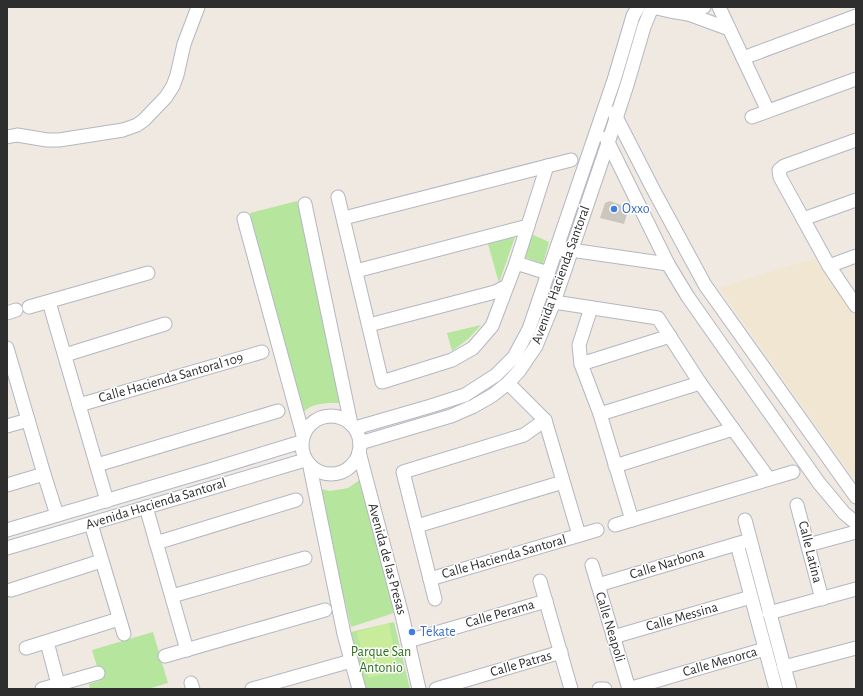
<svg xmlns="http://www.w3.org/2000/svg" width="863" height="696" font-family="'Alegreya Sans',sans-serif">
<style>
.education{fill:#f0e6d1}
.green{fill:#b6e59e}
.pitch{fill:#c9ec9a}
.building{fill:#cbc7bf}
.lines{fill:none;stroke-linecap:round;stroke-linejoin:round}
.minor-casing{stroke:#b4b7c1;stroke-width:15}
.minor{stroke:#fff;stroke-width:13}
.shop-dot{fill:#3f7fe0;stroke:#fff;stroke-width:1.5}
.labels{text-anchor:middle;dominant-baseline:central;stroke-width:3;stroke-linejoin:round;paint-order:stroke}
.shop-label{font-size:14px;fill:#366cbe;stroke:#fff;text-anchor:start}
.street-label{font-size:14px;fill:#2e2e2e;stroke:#fff}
.park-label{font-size:14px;fill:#2c6e1b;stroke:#fff}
</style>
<rect width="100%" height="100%" fill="#efe9e1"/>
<polygon class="education" points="815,258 856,318 856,479 855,480 719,288"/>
<g class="green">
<path d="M297,201L342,403C327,403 315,402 303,412L299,411L250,213Z"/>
<polygon points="531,234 549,242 543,264 522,256"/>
<polygon points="515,237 499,283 488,244"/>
<polygon points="481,325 468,339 452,351 447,333"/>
<polygon points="361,479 394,613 351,627 317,488 330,491 348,488"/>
<polygon points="394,622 410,689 365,689 351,632"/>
<polygon points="153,632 168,683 148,689 90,689 89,684 101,680 92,650"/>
</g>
<polygon class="pitch" points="389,623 398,671 368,678 357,632"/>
<polygon class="building" points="610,201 621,205 627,214 624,224 600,218 605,203"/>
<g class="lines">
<g class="minor-casing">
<g id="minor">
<polyline points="652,7 670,11 688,14 729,29"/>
<polyline points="719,7 768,111"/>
<polyline points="688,14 704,7"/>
<polyline points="743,58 856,16"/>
<polyline points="614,113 653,189 705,285 856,497"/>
<polyline points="752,117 856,79"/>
<polyline points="7,137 17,135 47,140 59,140 123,130 137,125 144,120 166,97 173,86 177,75 184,44 198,7"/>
<polyline points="606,138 668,264 688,297 819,483 844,513 856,523"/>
<polyline points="856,140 784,166 779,170 780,177 829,266 856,306"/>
<polyline points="338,197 382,382 452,360 473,348 492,326 516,263 547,166"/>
<polyline points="305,204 351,424"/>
<polyline points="344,218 571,160"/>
<polyline points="244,219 303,435"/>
<polyline points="803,219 856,200"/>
<polyline points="564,249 668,264"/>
<polyline points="516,263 548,273"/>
<polyline points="829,266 856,256"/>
<polyline points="356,271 528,226"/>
<polyline points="49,302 107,501"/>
<polyline points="554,302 658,318 700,383 769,479"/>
<polyline points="29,307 148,273"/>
<polyline points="591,308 579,345 581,364 600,414 632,520"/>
<polyline points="7,313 16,310"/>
<polyline points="369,325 495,292 507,286"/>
<polyline points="7,348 44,474 57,515"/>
<polyline points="65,355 165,324"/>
<polyline points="581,364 670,336"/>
<polyline points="508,383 545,420 579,535"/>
<polyline points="79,405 262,352"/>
<polyline points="600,414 700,383"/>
<circle cx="331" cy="445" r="29"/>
<polyline points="7,426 28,420"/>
<polyline points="355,428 431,406 465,395 496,375 514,357 529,329 614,80 633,16 638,7"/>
<polyline points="360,443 451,416 474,406 493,395 508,383 519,371 536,346 554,302 608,143 627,85 644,27 652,7"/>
<polyline points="359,452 402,615 419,689"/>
<polyline points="97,465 278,411"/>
<polyline points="615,466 733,429"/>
<polyline points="310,467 344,634 359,689"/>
<polyline points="7,485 44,474"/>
<polyline points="797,505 822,599"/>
<polyline points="146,507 187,650"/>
<polyline points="745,520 790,689"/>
<polyline points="91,524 124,634"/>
<polyline points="615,525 793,472"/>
<polyline points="417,526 563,482"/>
<polyline points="7,530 213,469 301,442"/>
<polyline points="156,543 296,500"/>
<polyline points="737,544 776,689"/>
<polyline points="808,545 856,532"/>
<polyline points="7,548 181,497 305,460"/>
<polyline points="592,565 629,689"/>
<polyline points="430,579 597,530"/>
<polyline points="540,581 571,689"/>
<polyline points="598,585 750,540"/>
<polyline points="11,590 101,561"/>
<polyline points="172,596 305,558"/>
<polyline points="435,599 403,472 524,435 545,420"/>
<polyline points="769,613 856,589"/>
<polyline points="613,637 751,597"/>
<polyline points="408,641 546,601"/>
<polyline points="47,642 58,684"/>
<polyline points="26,648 119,619"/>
<polyline points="165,656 325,610"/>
<polyline points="784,667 856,648"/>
<polyline points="191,683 193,689"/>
<polyline points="42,689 98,673"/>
<polyline points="252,689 351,661"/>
<polyline points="436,689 561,652"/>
<polyline points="599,689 605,689"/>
<polyline points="628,689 765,649"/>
</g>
</g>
<use href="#minor" class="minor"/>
</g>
<g class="shop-dot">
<circle cx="614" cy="209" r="4"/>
<circle cx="412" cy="632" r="4"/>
</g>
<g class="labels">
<g class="shop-label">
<text x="622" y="209">Oxxo</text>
<text x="420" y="632">Tekate</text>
</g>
<g class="street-label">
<text transform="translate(561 275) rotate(-70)">Avenida Hacienda Santoral</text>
<text transform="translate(171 378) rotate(-16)">Calle Hacienda Santoral 109</text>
<text transform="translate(156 504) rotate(-17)">Avenida Hacienda Santoral</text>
<text transform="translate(810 552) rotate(76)">Calle Latina</text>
<text transform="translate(504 557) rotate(-16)">Calle Hacienda Santoral</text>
<text transform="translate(387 559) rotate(75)">Avenida de las Presas</text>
<text transform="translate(667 564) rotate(-17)">Calle Narbona</text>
<text transform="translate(500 614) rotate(-16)">Calle Perama</text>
<text transform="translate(682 617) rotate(-16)">Calle Messina</text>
<text transform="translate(610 627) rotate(73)">Calle Neapoli</text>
<text transform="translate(720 662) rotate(-16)">Calle Menorca</text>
<text transform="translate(521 664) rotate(-16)">Calle Patras</text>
</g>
<g class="park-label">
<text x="381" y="652">Parque San<tspan x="381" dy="16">Antonio</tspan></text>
</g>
</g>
<rect width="863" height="696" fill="none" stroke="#2e2e2e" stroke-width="16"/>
</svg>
